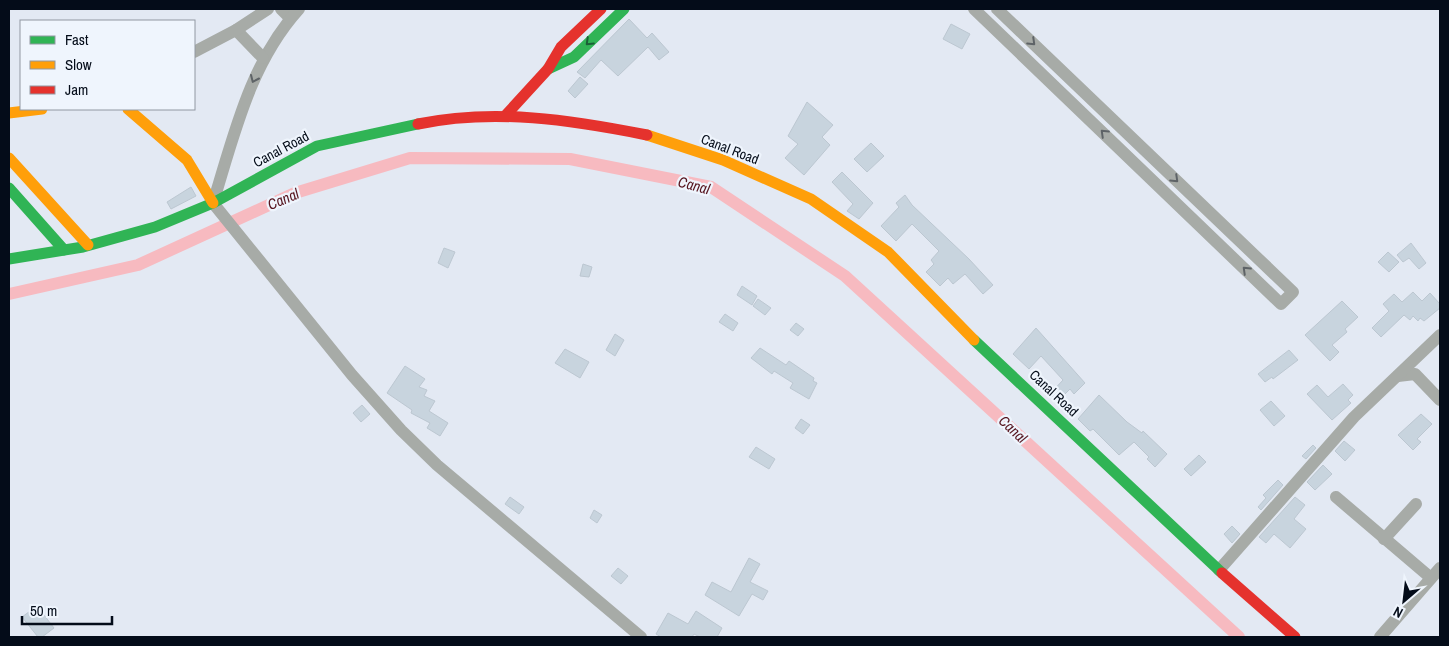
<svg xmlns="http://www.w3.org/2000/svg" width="1449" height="646" font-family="'Archivo Narrow',sans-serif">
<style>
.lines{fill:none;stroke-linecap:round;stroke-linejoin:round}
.canal{stroke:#f7bac0;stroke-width:12}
.building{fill:#c8d4de;stroke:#bcc7d1}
.street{stroke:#a7aba7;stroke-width:12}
.fast{stroke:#30b455;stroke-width:11}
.slow{stroke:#ff9f0a;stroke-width:11}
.jam{stroke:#e5322d;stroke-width:11}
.oneway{stroke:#1a6037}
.oneway2{stroke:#5e6367}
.labels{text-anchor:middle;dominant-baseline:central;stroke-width:4.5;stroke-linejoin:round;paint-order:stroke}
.street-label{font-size:14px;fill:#040c19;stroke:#eff5fd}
.water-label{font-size:15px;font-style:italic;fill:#56141e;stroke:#eff5fd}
</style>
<rect width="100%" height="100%" fill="#e3e9f3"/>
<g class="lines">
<polyline class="canal" points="9,294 138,265 295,193 410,158 570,159 711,187 845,276 1239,637"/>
</g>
<g class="building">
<polygon points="629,19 647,38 652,33 669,52 659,60 648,47 618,76 601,60 585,78 577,72"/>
<polygon points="951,24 970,34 962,49 943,39"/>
<polygon points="580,77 588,84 575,98 568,91"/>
<polygon points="807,102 833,125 822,137 830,145 804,175 785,158 798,144 788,136"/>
<polygon points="871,143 884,156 867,172 854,159"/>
<polygon points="842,172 873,203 859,219 847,211 853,204 832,182"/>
<polygon points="191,187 196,196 171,209 167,202"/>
<polygon points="905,195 912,205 969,259 993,285 983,294 965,274 953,284 948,278 940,286 926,272 934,264 931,260 939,251 912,224 896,241 881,226 899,207 896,203"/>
<polygon points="1411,243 1426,263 1419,269 1409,258 1403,262 1397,255"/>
<polygon points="444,248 455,252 448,268 438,263"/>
<polygon points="1388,252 1399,262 1389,272 1378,262"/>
<polygon points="583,264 592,267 589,277 580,276"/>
<polygon points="742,286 757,296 752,305 737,295"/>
<polygon points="1413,292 1422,301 1430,293 1440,304 1440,308 1424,321 1420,318 1418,321 1413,316 1410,320 1404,315 1381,337 1372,328 1389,311 1383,304 1394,294 1402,302"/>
<polygon points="758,299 771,308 765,315 753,306"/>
<polygon points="1342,301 1358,317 1345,329 1347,332 1332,345 1339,352 1330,361 1305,335"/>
<polygon points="725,314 738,323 733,331 719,322"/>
<polygon points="796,323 804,329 798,336 790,330"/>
<polygon points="1036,328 1085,383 1074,394 1070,389 1058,401 1050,394 1063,380 1041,356 1029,369 1013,354"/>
<polygon points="615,334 624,340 615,356 606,350"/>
<polygon points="760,348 786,365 789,361 814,378 813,381 817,383 809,399 790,388 793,383 774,371 772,374 751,358"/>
<polygon points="565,349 589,362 580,378 555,363"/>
<polygon points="1289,350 1298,360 1273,379 1272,377 1265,382 1258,374"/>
<polygon points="405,366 425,379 419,387 427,390 424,396 435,401 429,411 448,423 440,436 427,428 430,423 411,413 412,410 387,393"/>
<polygon points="1343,384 1353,395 1348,400 1351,403 1332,420 1307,394 1317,385 1328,397"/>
<polygon points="1099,395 1127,422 1142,433 1143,431 1167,454 1155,467 1147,459 1149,457 1134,442 1119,455 1093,429 1090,431 1078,419"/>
<polygon points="1271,401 1285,416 1274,426 1260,410"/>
<polygon points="362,405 370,414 361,422 353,413"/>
<polygon points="1421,414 1432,424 1417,439 1421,442 1413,450 1398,435"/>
<polygon points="801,419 810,425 803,434 795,428"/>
<polygon points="1344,441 1355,450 1345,461 1335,451"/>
<polygon points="1313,445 1316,448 1306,459 1302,456"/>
<polygon points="756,447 775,459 769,469 749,457"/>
<polygon points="1199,455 1206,462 1191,476 1184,469"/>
<polygon points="1323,465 1332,474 1315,490 1307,482"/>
<polygon points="1278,480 1283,485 1261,510 1258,507 1266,498 1263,495"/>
<polygon points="510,497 524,507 519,514 505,504"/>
<polygon points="1295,497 1305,505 1294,519 1306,529 1290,548 1274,534 1266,543 1259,537"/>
<polygon points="594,510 602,515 597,523 590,518"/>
<polygon points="1232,526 1240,534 1232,543 1224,534"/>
<polygon points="749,558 760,564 750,582 768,591 763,600 752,594 739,616 705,595 712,582 731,592"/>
<polygon points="618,568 628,576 621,584 611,576"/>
<polygon points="37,606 54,628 42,637 38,637 22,617"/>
<polygon points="696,611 722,628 717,637 700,637 694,634 692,637 661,637 656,634 668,613 688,624"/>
</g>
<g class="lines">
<g class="street">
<polyline points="281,9 290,18"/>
<path d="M299,9C250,63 234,135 213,203L352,375L401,430L437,465L641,637"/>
<polyline points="974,9 1281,304 1293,292 997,9"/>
<polyline points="236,30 263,58"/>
<polyline points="194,52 236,30 268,9"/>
<polyline points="1398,376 1415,374 1440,400"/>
<polyline points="1336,497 1431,578"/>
<polyline points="1384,539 1416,504"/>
<polyline points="1219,570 1354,417 1440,335"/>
<polyline points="1380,637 1440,568"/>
</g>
<g class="fast">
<polyline points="548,69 574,57 624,9"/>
<polyline points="9,188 64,250"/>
<polyline points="9,259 83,247 155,227 213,203 317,146 418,124"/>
<polyline points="974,340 1222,573"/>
</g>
<g class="slow">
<polyline points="128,109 187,160 213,203"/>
<polyline points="9,113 42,109"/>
<polyline points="647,135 723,160 811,199 888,252 974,340"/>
<polyline points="9,158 88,245"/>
</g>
<g class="jam">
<polyline points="505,116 548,69 561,47 601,9"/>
<path d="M418,124C494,108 572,120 647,135"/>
<polyline points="1222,573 1295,637"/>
</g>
</g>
<defs><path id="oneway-chevron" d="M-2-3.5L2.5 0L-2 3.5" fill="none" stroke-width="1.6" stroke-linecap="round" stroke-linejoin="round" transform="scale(1.25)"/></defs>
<use class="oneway" href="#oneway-chevron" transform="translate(589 42) rotate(136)"/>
<g class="oneway2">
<use href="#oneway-chevron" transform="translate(1032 42) rotate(44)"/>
<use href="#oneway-chevron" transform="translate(254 79) rotate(114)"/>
<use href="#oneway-chevron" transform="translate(1104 133) rotate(-136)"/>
<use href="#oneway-chevron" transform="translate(1175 179) rotate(44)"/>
<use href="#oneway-chevron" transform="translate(1246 270) rotate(-136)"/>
</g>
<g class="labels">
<g class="street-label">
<text transform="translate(281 149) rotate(-28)">Canal Road</text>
<text transform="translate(730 149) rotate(21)">Canal Road</text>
<text transform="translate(1054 393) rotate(43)">Canal Road</text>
</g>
<g class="water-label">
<text transform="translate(694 185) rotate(15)">Canal</text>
<text transform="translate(283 199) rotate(-23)">Canal</text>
<text transform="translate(1013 429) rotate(43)">Canal</text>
</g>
</g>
<rect width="1449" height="646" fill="none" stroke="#040c19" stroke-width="20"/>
<rect x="20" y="20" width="175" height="90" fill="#eff5fd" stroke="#9198a2"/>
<rect x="30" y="36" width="25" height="8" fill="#30b455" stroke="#9198a2"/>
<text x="65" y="45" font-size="15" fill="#040c19">Fast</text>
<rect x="30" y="61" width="25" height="8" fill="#ff9f0a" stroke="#9198a2"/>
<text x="65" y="70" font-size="15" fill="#040c19">Slow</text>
<rect x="30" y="86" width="25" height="8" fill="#e5322d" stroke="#9198a2"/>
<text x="65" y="95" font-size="15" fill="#040c19">Jam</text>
<g transform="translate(1404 601) rotate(208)" stroke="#eff5fd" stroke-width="4" paint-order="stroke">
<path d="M0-4L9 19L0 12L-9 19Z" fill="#040c19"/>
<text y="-8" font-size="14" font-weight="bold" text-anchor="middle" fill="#040c19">N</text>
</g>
<path d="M22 616v8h90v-8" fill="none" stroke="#040c19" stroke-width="2.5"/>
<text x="30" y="616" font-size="15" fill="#040c19" stroke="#eff5fd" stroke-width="4" paint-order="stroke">50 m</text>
</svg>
